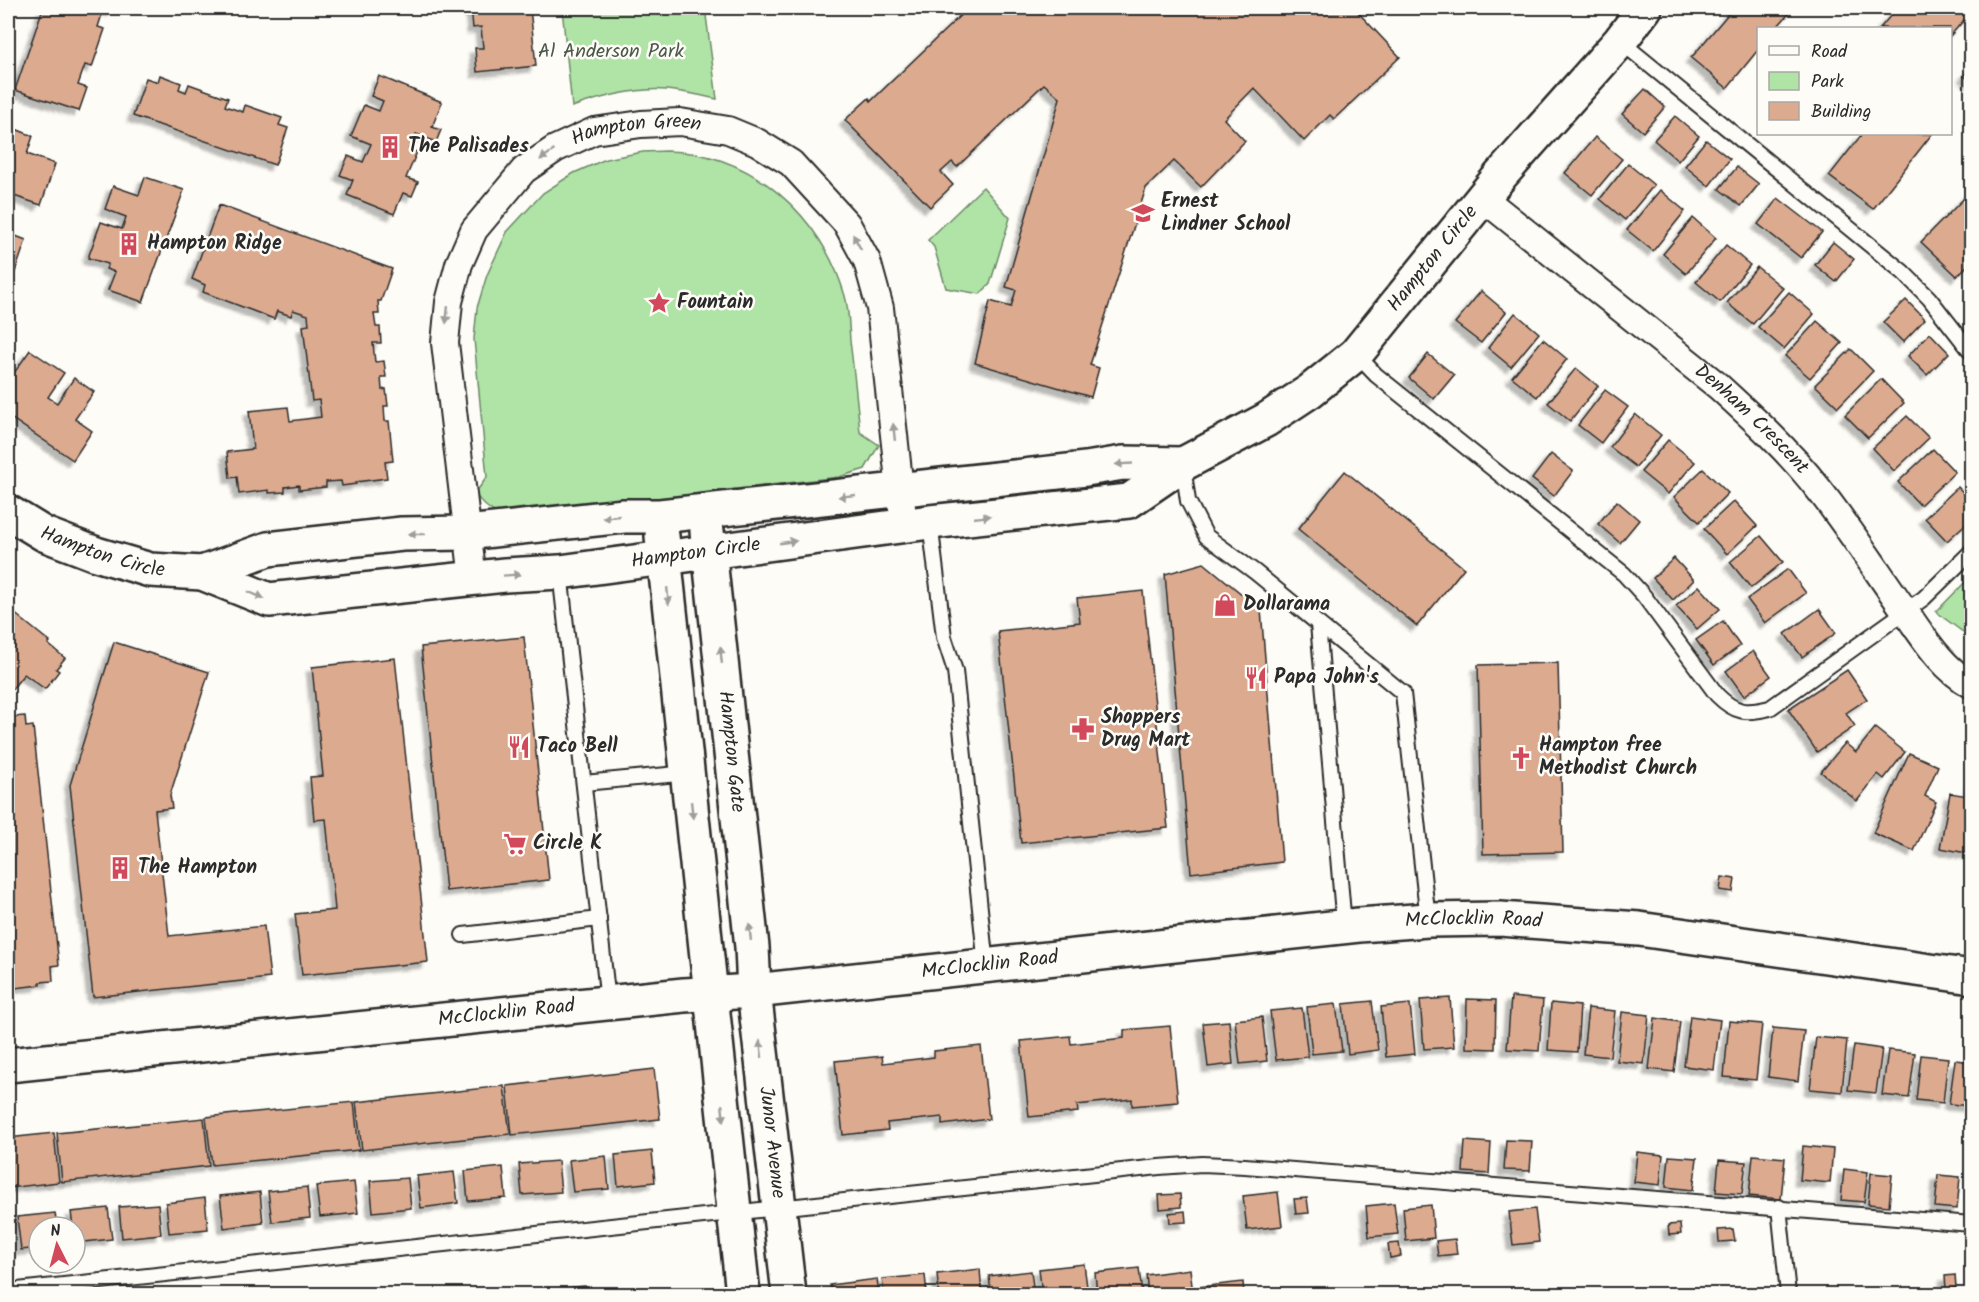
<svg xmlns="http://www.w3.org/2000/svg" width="1979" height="1302" font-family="Kalam,sans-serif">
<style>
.green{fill:#afe4a6;stroke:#6d8868;stroke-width:1.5}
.building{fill:#dcaa8f;stroke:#2b2b2b;stroke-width:1.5;filter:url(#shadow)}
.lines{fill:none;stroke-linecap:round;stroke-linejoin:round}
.lane-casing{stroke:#2b2b2b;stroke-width:18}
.street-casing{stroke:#2b2b2b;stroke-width:30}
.secondary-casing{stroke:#2b2b2b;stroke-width:38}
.lane{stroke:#fdfcf7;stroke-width:14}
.street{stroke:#fdfcf7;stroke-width:26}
.secondary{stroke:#fdfcf7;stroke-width:33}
.oneway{fill:#9e9e9b}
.labels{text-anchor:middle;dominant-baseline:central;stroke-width:5;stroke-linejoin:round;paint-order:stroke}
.park-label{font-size:20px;fill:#4c594a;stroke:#fdfcf7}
.street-label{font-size:20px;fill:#2b2b2b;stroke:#fdfcf7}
.poi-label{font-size:20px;font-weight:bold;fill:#2b2b2b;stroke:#fdfcf7;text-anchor:start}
</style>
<defs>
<filter id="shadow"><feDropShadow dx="-5.5" dy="5.5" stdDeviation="1.5" flood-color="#0004"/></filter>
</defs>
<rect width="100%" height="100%" fill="#fdfcf7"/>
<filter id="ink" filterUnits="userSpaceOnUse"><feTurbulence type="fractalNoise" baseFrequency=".0167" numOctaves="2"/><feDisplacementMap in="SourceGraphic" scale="12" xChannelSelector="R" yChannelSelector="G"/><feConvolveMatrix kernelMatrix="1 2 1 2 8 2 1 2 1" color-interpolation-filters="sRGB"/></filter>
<g filter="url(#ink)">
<g class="green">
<path d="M562,8H705L717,99C694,94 670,88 646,90C621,92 595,99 572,107Z"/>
<path d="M666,151C752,152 822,216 845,296C849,310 849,326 850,341C854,371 857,402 860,432L879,445L865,469L839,477L504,516C490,512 481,504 473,490L479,488L487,477L474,339L477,308L487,275L507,232L543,193L574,173L606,159L643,152Z"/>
<polygon points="983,187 1010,218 990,284 980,294 946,288 934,247 928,240"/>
<polygon points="1971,576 1971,638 1936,612"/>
</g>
<g class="building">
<polygon points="43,8 114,8 113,11 104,8 98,27 105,29 92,67 85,65 78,85 87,88 79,111 15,90"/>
<polygon points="471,8 530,8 536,66 477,72 475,48 483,48 481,27 473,28"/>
<polygon points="968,8 1354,8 1400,57 1334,119 1330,115 1304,141 1254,88 1224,119 1245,141 1201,187 1174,161 1146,188 1090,365 1099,368 1091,397 975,363 990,301 1011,307 1016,290 1006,287 1060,98 1044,84 957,167 952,162 941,172 953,185 930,207 845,120 869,98 871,101"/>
<polygon points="1733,8 1794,8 1776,28 1758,28 1758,50 1727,88 1691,58"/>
<polygon points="1897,8 1972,8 1972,11 1950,36 1950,28 1880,28"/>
<polygon points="1972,67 1972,82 1964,76"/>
<polygon points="160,75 181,83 179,89 186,92 189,84 228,98 225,106 243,112 245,105 282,118 279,125 288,128 275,165 133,116 146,78 158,82"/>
<polygon points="379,76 442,102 432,127 441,130 436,142 416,134 409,149 417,152 406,178 418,182 412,196 403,193 394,214 347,195 353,180 340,175 348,156 363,162 371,144 351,136 364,105 379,111 383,101 371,96"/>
<polygon points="1645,89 1665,107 1643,132 1622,114"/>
<polygon points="1675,116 1699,136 1678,161 1654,140"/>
<polygon points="8,126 33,136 27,154 55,164 41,205 11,195 8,204"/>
<polygon points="1862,134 1932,134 1873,209 1829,176"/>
<polygon points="1595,137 1622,159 1592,195 1565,173"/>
<polygon points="1706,140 1730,159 1709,186 1685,166"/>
<polygon points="1628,164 1654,185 1625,220 1600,199"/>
<polygon points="1737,167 1759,184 1741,206 1719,189"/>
<polygon points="145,177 184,190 143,302 108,290 115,272 106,269 108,264 88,258 101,222 122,229 126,217 105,209 113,186 139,195"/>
<polygon points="1660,190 1685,211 1653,251 1627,230"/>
<polygon points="1972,190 1972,261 1957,276 1921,242"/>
<polygon points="1778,198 1822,232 1801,258 1758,224"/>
<polygon points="219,205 392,269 381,301 378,301 379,314 374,314 376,327 380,327 381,343 373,343 375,362 384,361 386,377 381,377 382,390 386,389 388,406 384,406 385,421 389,421 393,461 385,462 387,478 356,482 356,484 342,486 341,481 326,482 326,487 299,490 299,485 285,487 285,492 269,493 269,490 239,494 237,477 230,478 227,452 253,449 249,411 288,407 290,421 321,417 319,400 312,401 303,326 309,325 308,315 293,310 291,316 277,311 274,319 203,292 205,285 192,279"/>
<polygon points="1693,218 1716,238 1686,274 1663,254"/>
<polygon points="8,233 26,240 15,272 8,269"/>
<polygon points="1833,242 1854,259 1836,282 1815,265"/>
<polygon points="1726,245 1750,265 1720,302 1696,282"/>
<polygon points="1757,267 1783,288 1753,324 1727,303"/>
<polygon points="1481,291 1506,312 1481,343 1455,323"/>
<polygon points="1789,292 1814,314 1784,349 1758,327"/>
<polygon points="1906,300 1925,319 1903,342 1883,322"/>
<polygon points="1515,313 1539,333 1511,367 1488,348"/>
<polygon points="1817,321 1842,343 1810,378 1785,356"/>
<polygon points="1930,333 1949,353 1927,375 1908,356"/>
<polygon points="1543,339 1567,359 1537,397 1512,377"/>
<polygon points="1851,349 1873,371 1838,407 1815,385"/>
<polygon points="30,350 64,373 48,397 57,403 74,378 94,392 75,419 92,431 73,460 8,416 8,373 12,376"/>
<polygon points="1428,354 1454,375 1434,399 1409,378"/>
<polygon points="1576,368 1598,386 1570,421 1548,403"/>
<polygon points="1881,379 1904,403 1868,438 1845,415"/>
<polygon points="1605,390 1628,407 1601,443 1578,425"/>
<polygon points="1635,414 1661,435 1636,467 1610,447"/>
<polygon points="1907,416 1929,438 1894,471 1873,448"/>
<polygon points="1668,440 1695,462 1668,494 1641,472"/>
<polygon points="1933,449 1955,472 1920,505 1898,482"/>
<polygon points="1551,454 1573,471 1554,496 1532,479"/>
<polygon points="1703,469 1728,493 1699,522 1674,497"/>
<polygon points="1345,471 1464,568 1417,626 1298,529"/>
<polygon points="1958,487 1972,502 1972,518 1947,541 1925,518"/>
<polygon points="1617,501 1639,520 1620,543 1598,524"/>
<polygon points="1734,501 1757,526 1727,554 1704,529"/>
<polygon points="1761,536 1783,562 1751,588 1730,562"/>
<polygon points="1674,558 1694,580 1673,600 1653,578"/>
<polygon points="1204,563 1261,610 1282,862 1191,873 1165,574"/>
<polygon points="1788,569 1806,593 1765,623 1747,599"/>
<polygon points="1699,586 1720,609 1697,629 1676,606"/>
<polygon points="1143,591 1168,828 1021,843 998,631 1080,622 1077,598"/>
<polygon points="8,608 50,642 48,644 65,658 56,669 59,671 45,689 24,674 8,694"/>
<polygon points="1819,609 1836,633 1802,657 1785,634"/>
<polygon points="1723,621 1740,646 1714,665 1696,640"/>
<polygon points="524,637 549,880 446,891 421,647"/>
<polygon points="114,642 209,672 170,795 172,808 155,810 169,936 264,926 270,978 93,997 70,785"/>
<polygon points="1753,651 1771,676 1744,696 1726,671"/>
<polygon points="395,658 428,962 302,975 295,914 335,910 326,819 314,820 310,777 323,776 312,667"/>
<polygon points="1558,663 1563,852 1483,854 1478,665"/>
<polygon points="1847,670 1867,699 1846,713 1855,726 1817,752 1788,709"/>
<polygon points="11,714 11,717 25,716 26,727 33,726 59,965 52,966 53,981 40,982 40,985 15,988 12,965 8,966 8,939 10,939 8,929 8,715"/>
<polygon points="1875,728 1905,752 1884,779 1878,774 1857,801 1821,772 1845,743 1856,752"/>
<polygon points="1909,753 1938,766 1925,796 1936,802 1914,851 1873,833"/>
<polygon points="1972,777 1972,854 1940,848 1950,793 1968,796"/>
<polygon points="1722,877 1735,879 1733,892 1720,890"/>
<polygon points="1511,997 1543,1000 1539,1051 1507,1049"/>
<polygon points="1450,998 1454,1047 1424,1049 1420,1000"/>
<polygon points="1467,999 1496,1000 1495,1049 1466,1048"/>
<polygon points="1372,1001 1378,1050 1348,1054 1343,1004"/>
<polygon points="1551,1003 1580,1006 1577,1052 1548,1050"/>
<polygon points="1336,1004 1342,1051 1312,1054 1307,1007"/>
<polygon points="1410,1004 1415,1054 1386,1057 1381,1007"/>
<polygon points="1302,1008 1308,1057 1276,1060 1270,1011"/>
<polygon points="1588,1008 1615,1011 1610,1057 1583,1054"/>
<polygon points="1622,1012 1649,1015 1644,1064 1617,1061"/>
<polygon points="1690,1016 1720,1020 1714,1070 1684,1066"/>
<polygon points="1262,1017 1267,1061 1240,1064 1235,1020"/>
<polygon points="1655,1018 1680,1022 1674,1072 1649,1069"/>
<polygon points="1229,1021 1233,1064 1208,1067 1203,1023"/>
<polygon points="1729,1021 1762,1024 1756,1080 1724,1077"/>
<polygon points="1170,1026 1178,1102 1132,1106 1132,1099 1077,1105 1078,1112 1029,1117 1021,1041 1070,1036 1071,1044 1124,1038 1124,1030"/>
<polygon points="1773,1028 1804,1031 1798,1081 1768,1077"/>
<polygon points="1816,1037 1847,1040 1842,1092 1810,1089"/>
<polygon points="1854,1045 1882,1049 1876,1093 1848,1090"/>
<polygon points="981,1046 989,1119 942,1125 942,1117 887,1123 888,1130 843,1135 835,1061 882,1056 883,1063 934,1057 934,1051"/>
<polygon points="1888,1050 1915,1053 1909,1098 1882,1095"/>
<polygon points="1921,1055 1948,1058 1943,1103 1916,1100"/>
<polygon points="1955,1060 1972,1062 1972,1106 1949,1104"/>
<polygon points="654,1069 660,1119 512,1135 507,1086"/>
<polygon points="504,1086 510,1134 362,1150 356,1102"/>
<polygon points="354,1102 359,1150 212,1165 206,1117"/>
<polygon points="204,1118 209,1166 62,1182 57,1133"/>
<polygon points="54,1133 59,1182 8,1188 8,1138"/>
<polygon points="1506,1140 1532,1141 1530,1171 1504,1170"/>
<polygon points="1465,1141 1491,1143 1489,1174 1463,1172"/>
<polygon points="1803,1146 1833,1149 1830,1183 1800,1180"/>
<polygon points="652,1151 655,1182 618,1186 615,1155"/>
<polygon points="1637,1152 1663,1155 1660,1185 1634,1182"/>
<polygon points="1753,1155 1785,1158 1781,1199 1749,1196"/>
<polygon points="606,1156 609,1189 573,1192 569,1160"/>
<polygon points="1669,1156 1697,1158 1693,1190 1666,1187"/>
<polygon points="1719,1160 1746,1162 1742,1194 1716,1192"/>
<polygon points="558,1161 561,1192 522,1195 519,1164"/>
<polygon points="503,1167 506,1198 468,1201 465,1171"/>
<polygon points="1844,1169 1868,1172 1864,1202 1841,1200"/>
<polygon points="454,1172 458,1203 421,1208 417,1176"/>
<polygon points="1871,1173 1892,1175 1889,1206 1868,1204"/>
<polygon points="1938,1175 1960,1177 1957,1209 1935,1207"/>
<polygon points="408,1178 411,1208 373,1212 370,1181"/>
<polygon points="354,1182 358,1213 320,1217 316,1186"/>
<polygon points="307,1187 310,1218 272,1222 268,1191"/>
<polygon points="260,1192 263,1223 224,1228 220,1196"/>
<polygon points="1278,1192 1282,1226 1247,1230 1243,1196"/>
<polygon points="1180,1194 1181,1207 1160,1209 1159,1195"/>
<polygon points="205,1198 208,1229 169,1233 166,1203"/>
<polygon points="1307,1198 1309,1213 1296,1214 1294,1199"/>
<polygon points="1394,1203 1398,1234 1369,1237 1366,1206"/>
<polygon points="158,1204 161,1234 122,1238 119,1207"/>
<polygon points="1431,1205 1434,1238 1406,1241 1403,1208"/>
<polygon points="108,1208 112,1239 75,1243 75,1227 73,1227 71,1212"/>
<polygon points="1535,1209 1539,1242 1513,1245 1509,1212"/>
<polygon points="1185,1211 1186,1222 1170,1223 1169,1213"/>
<polygon points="55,1213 57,1227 39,1227 39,1248 21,1250 17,1217"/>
<polygon points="8,1219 12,1251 8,1252"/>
<polygon points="1680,1224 1681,1234 1669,1235 1668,1225"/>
<polygon points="1733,1229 1735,1241 1719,1242 1718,1230"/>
<polygon points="1455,1239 1457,1254 1438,1256 1436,1241"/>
<polygon points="1399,1243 1401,1256 1390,1258 1388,1244"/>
<polygon points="1084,1264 1088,1294 1042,1294 1039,1269"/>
<polygon points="1139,1268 1142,1294 1097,1294 1095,1273"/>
<polygon points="980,1269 982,1294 939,1294 937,1274"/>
<polygon points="1190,1269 1193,1294 1148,1294 1146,1275"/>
<polygon points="1031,1271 1034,1294 991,1294 989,1276"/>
<polygon points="925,1275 927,1294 884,1294 882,1279"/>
<polygon points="1955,1275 1956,1288 1946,1289 1945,1276"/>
<polygon points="877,1279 879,1294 832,1294 830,1285"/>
<polygon points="1243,1282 1244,1294 1200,1294 1199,1287"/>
<polygon points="585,1286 586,1294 542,1294 542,1290"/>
<polygon points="1349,1290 1349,1294 1307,1294"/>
</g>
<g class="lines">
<g class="lane-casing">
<g id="lane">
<polyline points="1620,41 1903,272 1929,298 1972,353"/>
<path d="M1356,354L1376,375L1624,574L1644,596L1717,695C1735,713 1746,714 1770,708L1924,598L1972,551"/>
<polyline points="1183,466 1188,501 1206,536 1255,572 1403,693 1428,920"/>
<polyline points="930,522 944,637 955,671 986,966"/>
<polyline points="560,572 608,1002"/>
<polyline points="1318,624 1344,926"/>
<polyline points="584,783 688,773"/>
<polyline points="463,935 599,919"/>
<polyline points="1779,1207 1788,1294"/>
<polyline points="8,1291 1159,1167 1202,1164 1245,1166 1972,1224"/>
</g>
</g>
<g class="street-casing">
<g id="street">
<path id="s1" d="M1483,198L1718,386C1753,418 1788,450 1817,487C1848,526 1876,570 1905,611C1924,638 1942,668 1972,685"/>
<path id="s2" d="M473,579L445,343L449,302L459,264L474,230L524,170L555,149L594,131L641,124L680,122L728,130L757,142L791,163L847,224L867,261L880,308L904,526"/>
</g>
</g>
<g class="secondary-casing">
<g id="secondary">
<path id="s3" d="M8,512L44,534L96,554L150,570L202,573L269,600L505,575L560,572L930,522L1129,501L1183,464L1266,420L1310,391L1356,354L1501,175L1620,41L1645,8"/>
<path id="s4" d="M707,531L752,947L754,991L789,1294"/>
<polyline points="662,536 743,1294"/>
<polyline points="202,573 268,549 402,534 466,533 624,516 660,516 1086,469 1123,463 1183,464"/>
<path id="s5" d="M8,1065L684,995L754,991L1359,925L1428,920L1500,919L1639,929L1972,977"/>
</g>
</g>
<use href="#lane" class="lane"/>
<use href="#street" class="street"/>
<use href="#secondary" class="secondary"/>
</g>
<defs><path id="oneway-solid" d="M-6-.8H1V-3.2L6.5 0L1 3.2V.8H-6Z" transform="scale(1.5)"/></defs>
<g class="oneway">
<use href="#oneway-solid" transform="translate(547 155) rotate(146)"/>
<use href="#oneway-solid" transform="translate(857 242) rotate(-118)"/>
<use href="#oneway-solid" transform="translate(447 315) rotate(96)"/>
<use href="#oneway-solid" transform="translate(894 432) rotate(-96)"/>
<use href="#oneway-solid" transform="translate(1124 464) rotate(177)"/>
<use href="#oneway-solid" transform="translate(847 496) rotate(174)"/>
<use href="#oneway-solid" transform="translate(611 517) rotate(174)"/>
<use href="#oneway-solid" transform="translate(982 517) rotate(-6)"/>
<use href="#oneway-solid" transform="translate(417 534) rotate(180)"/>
<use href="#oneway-solid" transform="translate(788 542) rotate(-8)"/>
<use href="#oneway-solid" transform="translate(512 575) rotate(-4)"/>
<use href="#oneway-solid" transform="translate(256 595) rotate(22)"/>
<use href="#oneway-solid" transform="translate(668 596) rotate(84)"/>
<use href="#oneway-solid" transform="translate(721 655) rotate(-96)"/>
<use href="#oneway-solid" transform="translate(692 810) rotate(84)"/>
<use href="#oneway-solid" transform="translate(750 932) rotate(-96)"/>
<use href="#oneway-solid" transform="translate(761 1049) rotate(-97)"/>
<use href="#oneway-solid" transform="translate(723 1113) rotate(84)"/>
</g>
</g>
<defs>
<g id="building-bare" transform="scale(1.8)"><path d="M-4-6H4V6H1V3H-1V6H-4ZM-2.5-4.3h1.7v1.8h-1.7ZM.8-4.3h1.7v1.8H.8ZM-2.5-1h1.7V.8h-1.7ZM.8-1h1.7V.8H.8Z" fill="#d1495b" stroke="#fdfcf7" stroke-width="2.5" paint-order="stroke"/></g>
<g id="school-bare" transform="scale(1.8)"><path d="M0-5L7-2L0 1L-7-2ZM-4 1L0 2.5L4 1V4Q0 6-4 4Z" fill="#d1495b" stroke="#fdfcf7" stroke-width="2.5" paint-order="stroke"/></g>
<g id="sight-bare" transform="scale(1.8)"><path d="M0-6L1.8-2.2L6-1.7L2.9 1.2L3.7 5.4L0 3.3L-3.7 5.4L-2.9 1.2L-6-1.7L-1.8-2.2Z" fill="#d1495b" stroke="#fdfcf7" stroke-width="2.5" paint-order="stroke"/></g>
<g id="shop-bare" transform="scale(1.8)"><path d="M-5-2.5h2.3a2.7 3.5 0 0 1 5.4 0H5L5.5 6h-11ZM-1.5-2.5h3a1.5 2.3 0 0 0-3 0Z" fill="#d1495b" stroke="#fdfcf7" stroke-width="2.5" paint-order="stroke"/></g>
<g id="restaurant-bare" transform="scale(1.8)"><path d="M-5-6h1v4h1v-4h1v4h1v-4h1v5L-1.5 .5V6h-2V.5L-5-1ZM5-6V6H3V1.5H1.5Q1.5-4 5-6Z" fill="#d1495b" stroke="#fdfcf7" stroke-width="2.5" paint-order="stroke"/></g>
<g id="pharmacy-bare" transform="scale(1.8)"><path d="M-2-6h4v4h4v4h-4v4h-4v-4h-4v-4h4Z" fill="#d1495b" stroke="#fdfcf7" stroke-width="2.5" paint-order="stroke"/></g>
<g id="church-bare" transform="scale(1.8)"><path d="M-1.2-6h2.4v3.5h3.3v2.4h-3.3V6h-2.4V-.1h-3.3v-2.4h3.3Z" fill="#d1495b" stroke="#fdfcf7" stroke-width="2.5" paint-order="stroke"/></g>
<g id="supermarket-bare" transform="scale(1.8)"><path d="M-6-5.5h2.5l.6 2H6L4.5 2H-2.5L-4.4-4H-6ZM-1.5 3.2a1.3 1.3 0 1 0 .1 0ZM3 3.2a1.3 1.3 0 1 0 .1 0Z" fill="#d1495b" stroke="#fdfcf7" stroke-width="2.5" paint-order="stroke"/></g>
</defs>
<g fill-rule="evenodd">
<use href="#building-bare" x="390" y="147"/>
<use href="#school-bare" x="1143" y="213"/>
<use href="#building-bare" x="129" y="244"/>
<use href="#sight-bare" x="659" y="303"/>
<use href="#shop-bare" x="1225" y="605"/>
<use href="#restaurant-bare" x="1256" y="678"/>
<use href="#pharmacy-bare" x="1083" y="729"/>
<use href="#restaurant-bare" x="519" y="747"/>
<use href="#church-bare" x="1521" y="758"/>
<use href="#supermarket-bare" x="515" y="844"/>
<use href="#building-bare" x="120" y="868"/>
</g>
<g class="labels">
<g class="park-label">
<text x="611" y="52">Al Anderson Park</text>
</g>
<g class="street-label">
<text stroke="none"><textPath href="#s2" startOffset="556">Hampton Green</textPath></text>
<text stroke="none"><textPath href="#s3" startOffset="1538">Hampton Circle</textPath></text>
<text stroke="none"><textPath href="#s1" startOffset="348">Denham Crescent</textPath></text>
<text stroke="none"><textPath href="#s3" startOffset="104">Hampton Circle</textPath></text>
<text stroke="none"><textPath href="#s3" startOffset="708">Hampton Circle</textPath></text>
<text stroke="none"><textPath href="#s4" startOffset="222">Hampton Gate</textPath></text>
<text stroke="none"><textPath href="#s5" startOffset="1473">McClocklin Road</textPath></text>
<text stroke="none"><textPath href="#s5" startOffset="987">McClocklin Road</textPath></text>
<text stroke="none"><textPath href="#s5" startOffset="501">McClocklin Road</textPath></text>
<text stroke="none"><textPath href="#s4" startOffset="615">Junor Avenue</textPath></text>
</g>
<g class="poi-label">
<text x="408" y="147">The Palisades</text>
<text x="1161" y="202">Ernest<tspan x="1161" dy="23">Lindner School</tspan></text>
<text x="147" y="244">Hampton Ridge</text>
<text x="677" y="303">Fountain</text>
<text x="1243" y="605">Dollarama</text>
<text x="1274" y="678">Papa John's</text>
<text x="1101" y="718">Shoppers<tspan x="1101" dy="23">Drug Mart</tspan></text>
<text x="1539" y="746">Hampton free<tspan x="1539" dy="23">Methodist Church</tspan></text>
<text x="537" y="747">Taco Bell</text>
<text x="533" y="844">Circle K</text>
<text x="138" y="868">The Hampton</text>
</g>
</g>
<rect width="1979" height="1302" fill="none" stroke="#fdfcf7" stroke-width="30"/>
<rect x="15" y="15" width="1949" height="1272" fill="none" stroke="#2b2b2b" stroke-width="2" filter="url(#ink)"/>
<rect x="1757" y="27" width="195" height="108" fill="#fdfcf7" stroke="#a9a8a5" stroke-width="1.5"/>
<rect x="1769" y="46" width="30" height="9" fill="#fdfcf7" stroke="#a9a8a5" stroke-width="1.5"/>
<text x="1811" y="57" font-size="18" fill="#2b2b2b">Road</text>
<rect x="1769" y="72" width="30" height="18" fill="#afe4a6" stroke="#a9a8a5" stroke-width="1.5"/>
<text x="1811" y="87" font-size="18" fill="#2b2b2b">Park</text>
<rect x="1769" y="102" width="30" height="18" fill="#dcaa8f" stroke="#a9a8a5" stroke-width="1.5"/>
<text x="1811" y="117" font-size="18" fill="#2b2b2b">Building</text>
<g transform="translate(57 1245) rotate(354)"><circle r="28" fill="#fdfcf7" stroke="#a9a8a5" stroke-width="1.5"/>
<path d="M0-4.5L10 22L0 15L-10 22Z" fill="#d1495b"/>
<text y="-9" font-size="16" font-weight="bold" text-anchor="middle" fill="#2b2b2b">N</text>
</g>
</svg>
